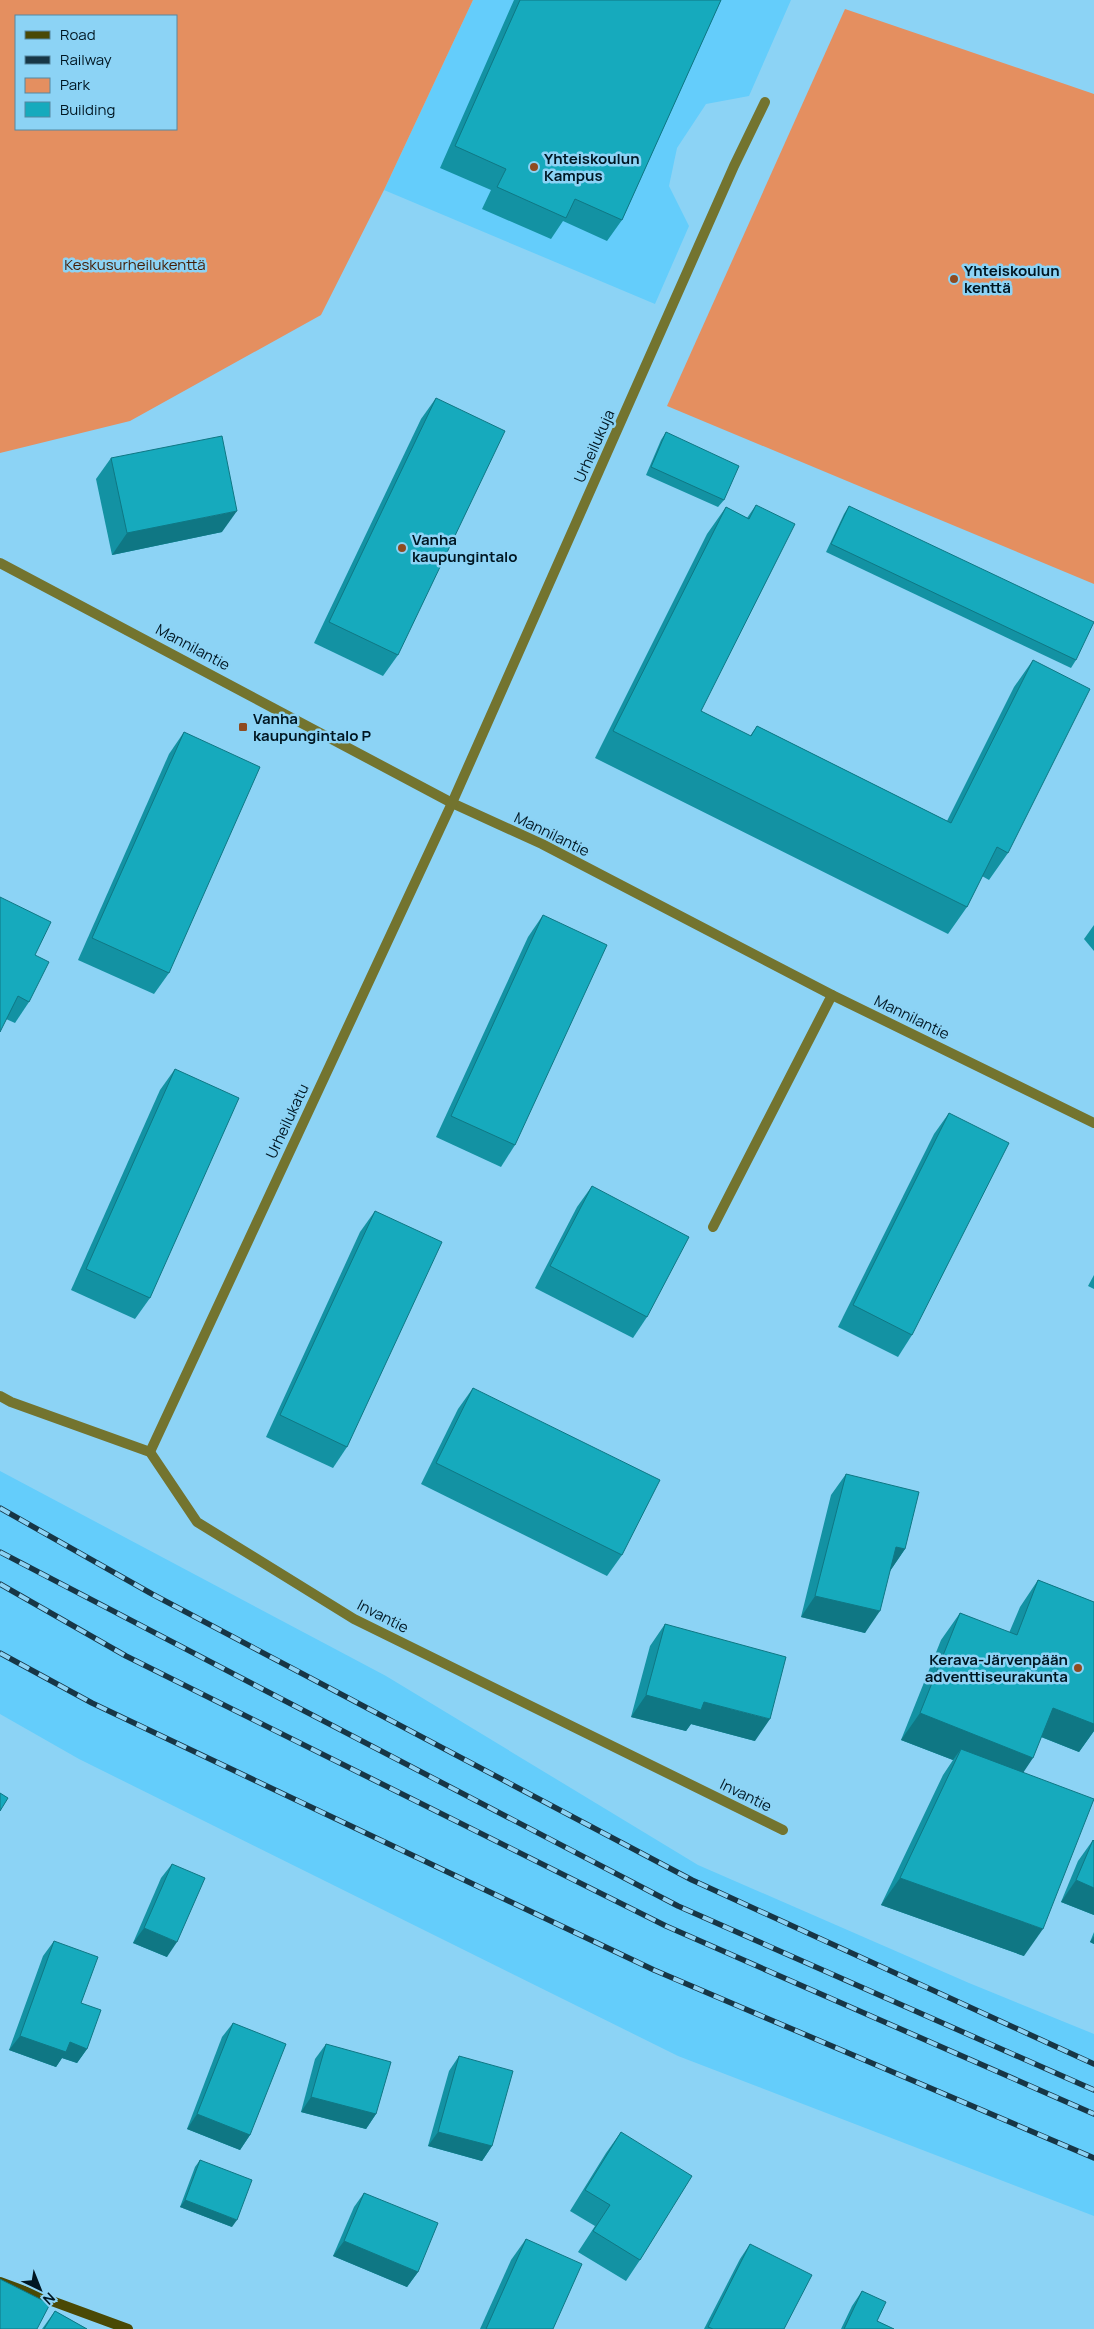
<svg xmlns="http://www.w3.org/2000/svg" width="1094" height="2329" font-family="Manrope,sans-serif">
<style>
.built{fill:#64cdfb}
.green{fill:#e48f60;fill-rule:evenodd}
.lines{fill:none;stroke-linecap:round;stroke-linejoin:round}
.lane{stroke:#73742f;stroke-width:10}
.street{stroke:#73742f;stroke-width:10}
.secondary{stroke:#4a4905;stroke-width:10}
.rail-casing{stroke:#173646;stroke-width:5.5}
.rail{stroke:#8cd3f5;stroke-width:4;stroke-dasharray:11;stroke-linecap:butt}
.wall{fill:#1392a3}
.shaded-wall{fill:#0f7784}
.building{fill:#16aabd;stroke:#0f7784}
.poi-dot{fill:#8f4b20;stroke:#8cd3f5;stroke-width:2}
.labels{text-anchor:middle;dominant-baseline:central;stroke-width:5;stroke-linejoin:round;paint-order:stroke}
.poi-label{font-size:15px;font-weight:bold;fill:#001723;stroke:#8cd3f5;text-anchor:start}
.park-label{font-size:15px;fill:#441d05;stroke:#8cd3f5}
.street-label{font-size:15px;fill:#001723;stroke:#8cd3f5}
</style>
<rect width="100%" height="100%" fill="#8cd3f5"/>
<g class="built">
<polygon points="473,0 791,0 749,96 706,104 677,148 669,186 689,226 655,304 384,190"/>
<polygon points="0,1471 386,1676 698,1865 969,1983 1094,2034 1094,2216 678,2056 79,1759 0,1714"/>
</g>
<g class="green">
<path d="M0,0H473L384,190L321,315L130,421L0,453ZM16,16H176V129H16Z"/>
<polygon points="845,9 1094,94 1094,584 667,406"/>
</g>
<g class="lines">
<polyline class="lane" points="713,1227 832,995"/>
<g class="street">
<polyline points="0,563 452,803 542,844 832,995 1094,1123"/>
<polyline points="0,1396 11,1402 150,1452 197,1522 354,1619 783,1830"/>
<polyline points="150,1452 452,803 734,166 765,102"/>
</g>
<polyline class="secondary" points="0,2282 128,2329"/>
<g class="rail-casing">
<g id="rail">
<polyline points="0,1508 152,1594 692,1880 1094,2064"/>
<polyline points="0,1552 678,1906 1094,2090"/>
<polyline points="0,1584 126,1656 666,1926 1094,2114"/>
<polyline points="0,1653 92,1703 654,1970 1094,2158"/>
</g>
</g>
<use href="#rail" class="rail"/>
</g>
<g class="wall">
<polygon points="514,0 721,0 622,220 607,241 563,221 551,239 482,209 491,190 440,168"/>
<polygon points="436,398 398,655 383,676 314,643 421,419"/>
<polygon points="666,432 724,500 718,507 646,475 661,440"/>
<polygon points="111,458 222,532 112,555 96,479"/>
<polygon points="756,505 701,711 750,736 757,726 947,821 1014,687 1033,660 1008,853 989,880 982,876 967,907 948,934 595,758 707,534 726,507 747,518"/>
<polygon points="849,506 1076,660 1071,668 826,552 844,514"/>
<polygon points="184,732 169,973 154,994 78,960 169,754"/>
<polygon points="543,915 515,1145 501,1167 436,1137 528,937"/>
<polygon points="1094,925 1094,951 1084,939"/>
<polygon points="35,955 29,1002 15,1023 6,1019"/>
<polygon points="175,1069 150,1298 135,1319 71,1290 160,1090"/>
<polygon points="949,1113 912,1335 898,1357 838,1327 934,1134"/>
<polygon points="592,1186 647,1317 633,1338 535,1288 577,1207"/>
<polygon points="375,1211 347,1447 333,1468 266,1437 360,1232"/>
<polygon points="1094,1275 1094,1289 1088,1286"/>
<polygon points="473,1388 622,1555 607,1576 421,1484 458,1409"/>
<polygon points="846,1474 905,1549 890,1571 865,1633 801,1617 831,1495"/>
<polygon points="1038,1580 1094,1602 1094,1731 1079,1752 1041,1737 1023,1772 1024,1956 881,1905 943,1775 953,1760 901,1740 941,1640 960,1613 1009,1633 1020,1607"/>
<polygon points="665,1624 755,1741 691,1724 686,1731 631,1717 650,1646"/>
<polygon points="1093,1840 1094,1915 1061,1902 1078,1861"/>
<polygon points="172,1864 167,1957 133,1943 161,1878"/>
<polygon points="1094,1932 1094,1944 1090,1942"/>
<polygon points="54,1941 81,2003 87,2049 77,2063 62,2058 56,2067 9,2050 43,1956"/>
<polygon points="233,2023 250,2135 240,2150 187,2129 222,2037"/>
<polygon points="326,2044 376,2114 366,2129 301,2112 315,2059"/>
<polygon points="459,2056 492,2146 482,2161 428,2146 449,2071"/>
<polygon points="621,2132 640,2260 626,2281 578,2252 595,2226 570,2211 606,2153"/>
<polygon points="200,2160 232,2227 180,2207 195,2167"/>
<polygon points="364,2193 418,2272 407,2287 333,2256 354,2207"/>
<polygon points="526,2239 553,2329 480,2329 511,2260"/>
<polygon points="750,2244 784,2329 704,2329 740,2259"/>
<polygon points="862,2291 877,2321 894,2329 841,2329 852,2306"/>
<polygon points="55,2311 87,2329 42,2329"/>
</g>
<g class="shaded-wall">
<polygon points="237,511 222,532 112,555 127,533"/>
<polygon points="896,1547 905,1549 890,1571"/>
<polygon points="815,1596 880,1611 865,1633 801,1617"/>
<polygon points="646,1695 704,1702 770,1719 755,1741 691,1724 686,1731 631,1717"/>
<polygon points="1053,1708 1094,1724 1094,1731 1079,1752 1034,1734"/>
<polygon points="920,1713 1033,1758 1015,1785 961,1749 953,1760 901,1740"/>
<polygon points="900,1878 1043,1929 1024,1956 881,1905"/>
<polygon points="1076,1880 1094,1888 1094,1915 1061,1902"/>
<polygon points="144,1928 177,1942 167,1957 133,1943"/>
<polygon points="1094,1936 1094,1944 1090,1942"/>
<polygon points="20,2036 70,2042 87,2049 77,2063 62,2058 56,2067 9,2050"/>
<polygon points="311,2097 376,2114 366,2129 301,2112"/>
<polygon points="197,2114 250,2135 240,2150 187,2129"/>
<polygon points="438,2132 492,2146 482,2161 428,2146"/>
<polygon points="185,2200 237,2220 232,2227 180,2207"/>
<polygon points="344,2241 418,2272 407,2287 333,2256"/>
</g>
<g class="building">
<polygon points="520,0 721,0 622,220 575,199 566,218 497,187 506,169 455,146"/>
<polygon points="436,398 505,431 398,655 329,622"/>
<polygon points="666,432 739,466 724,500 651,467"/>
<polygon points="222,436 237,511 127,533 111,458"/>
<polygon points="756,505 795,524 701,711 751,736 757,726 951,823 1033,660 1090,689 1008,853 997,847 967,907 613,731 726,507 749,519"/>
<polygon points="849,506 1094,622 1076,660 831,544"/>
<polygon points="184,732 260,767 169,973 92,938"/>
<polygon points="0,897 51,922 35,955 49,962 29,1002 18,996 0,1032"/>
<polygon points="543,915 607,945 515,1145 451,1116"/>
<polygon points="175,1069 239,1098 150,1298 86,1269"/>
<polygon points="949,1113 1009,1143 912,1335 853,1305"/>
<polygon points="592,1186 689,1237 647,1317 550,1266"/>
<polygon points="375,1211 442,1242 347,1447 280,1415"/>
<polygon points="473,1388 660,1480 622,1555 436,1463"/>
<polygon points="846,1474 919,1492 905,1549 896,1547 880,1611 815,1596"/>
<polygon points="1038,1580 1094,1602 1094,1724 1053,1708 1033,1758 920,1713 960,1613 1017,1635"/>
<polygon points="665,1624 786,1657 770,1719 704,1702 701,1710 646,1695"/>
<polygon points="961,1749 1094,1799 1043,1929 900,1878"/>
<polygon points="0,1793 8,1798 0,1811"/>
<polygon points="1093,1840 1094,1841 1094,1888 1076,1880"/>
<polygon points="172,1864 205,1878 177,1942 144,1928"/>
<polygon points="54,1941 98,1957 81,2003 101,2010 87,2049 70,2042 66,2052 20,2036"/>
<polygon points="233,2023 286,2044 250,2135 197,2114"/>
<polygon points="326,2044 391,2062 376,2114 311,2097"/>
<polygon points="459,2056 513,2071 492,2146 438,2132"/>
<polygon points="621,2132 692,2176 640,2260 593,2231 610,2205 585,2190"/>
<polygon points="200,2160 252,2180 237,2220 185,2200"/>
<polygon points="364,2193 438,2223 418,2272 344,2241"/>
<polygon points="526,2239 582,2264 553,2329 486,2329"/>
<polygon points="750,2244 812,2275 784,2329 713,2329 708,2327"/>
<polygon points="0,2279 50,2304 37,2329 0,2329"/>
<polygon points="862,2291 886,2302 877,2321 894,2329 844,2329"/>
<polygon points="55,2311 87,2329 44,2329"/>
</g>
<g class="poi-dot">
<circle cx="534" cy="167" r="5"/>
<circle cx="954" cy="279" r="5"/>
<circle cx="402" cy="548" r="5"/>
<rect x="238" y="722" width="10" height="10" rx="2.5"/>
<circle cx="1078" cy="1668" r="5"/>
</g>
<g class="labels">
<g class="poi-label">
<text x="544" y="158">Yhteiskoulun<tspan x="544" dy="17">Kampus</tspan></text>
<text x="964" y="270">Yhteiskoulun<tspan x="964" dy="17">kenttä</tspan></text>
<text x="412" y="539">Vanha<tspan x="412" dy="17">kaupungintalo</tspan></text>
<text x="253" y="718">Vanha<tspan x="253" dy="17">kaupungintalo P</tspan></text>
<text x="1068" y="1659" text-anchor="end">Kerava-Järvenpään<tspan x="1068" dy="17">adventtiseurakunta</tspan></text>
</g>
<g class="park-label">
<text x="135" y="264">Keskusurheilukenttä</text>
</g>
<g class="street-label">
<text transform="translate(594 446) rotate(-66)">Urheilukuja</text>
<text transform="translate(193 647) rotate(28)">Mannilantie</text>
<text transform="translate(552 834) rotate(26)">Mannilantie</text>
<text transform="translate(912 1017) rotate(26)">Mannilantie</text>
<text transform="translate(287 1121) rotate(-65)">Urheilukatu</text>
<text transform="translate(383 1616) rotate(27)">Invantie</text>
<text transform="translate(746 1795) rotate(26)">Invantie</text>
</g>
</g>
<rect x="15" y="15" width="162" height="115" fill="#8cd3f5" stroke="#5488a1"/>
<rect x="25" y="31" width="25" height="8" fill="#4a4905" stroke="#5488a1"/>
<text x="60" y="40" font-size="15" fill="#001723">Road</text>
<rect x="25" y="56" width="25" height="8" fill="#173646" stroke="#5488a1"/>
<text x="60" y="65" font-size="15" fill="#001723">Railway</text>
<rect x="25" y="78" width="25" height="15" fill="#e48f60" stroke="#5488a1"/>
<text x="60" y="90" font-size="15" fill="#001723">Park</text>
<rect x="25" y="102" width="25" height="15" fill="#16aabd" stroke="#5488a1"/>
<text x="60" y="115" font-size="15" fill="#001723">Building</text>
<g transform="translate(40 2289) rotate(137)" stroke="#8cd3f5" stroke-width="4" paint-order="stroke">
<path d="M0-4L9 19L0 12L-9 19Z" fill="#001723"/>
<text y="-8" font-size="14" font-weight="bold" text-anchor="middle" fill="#001723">N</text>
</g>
</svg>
